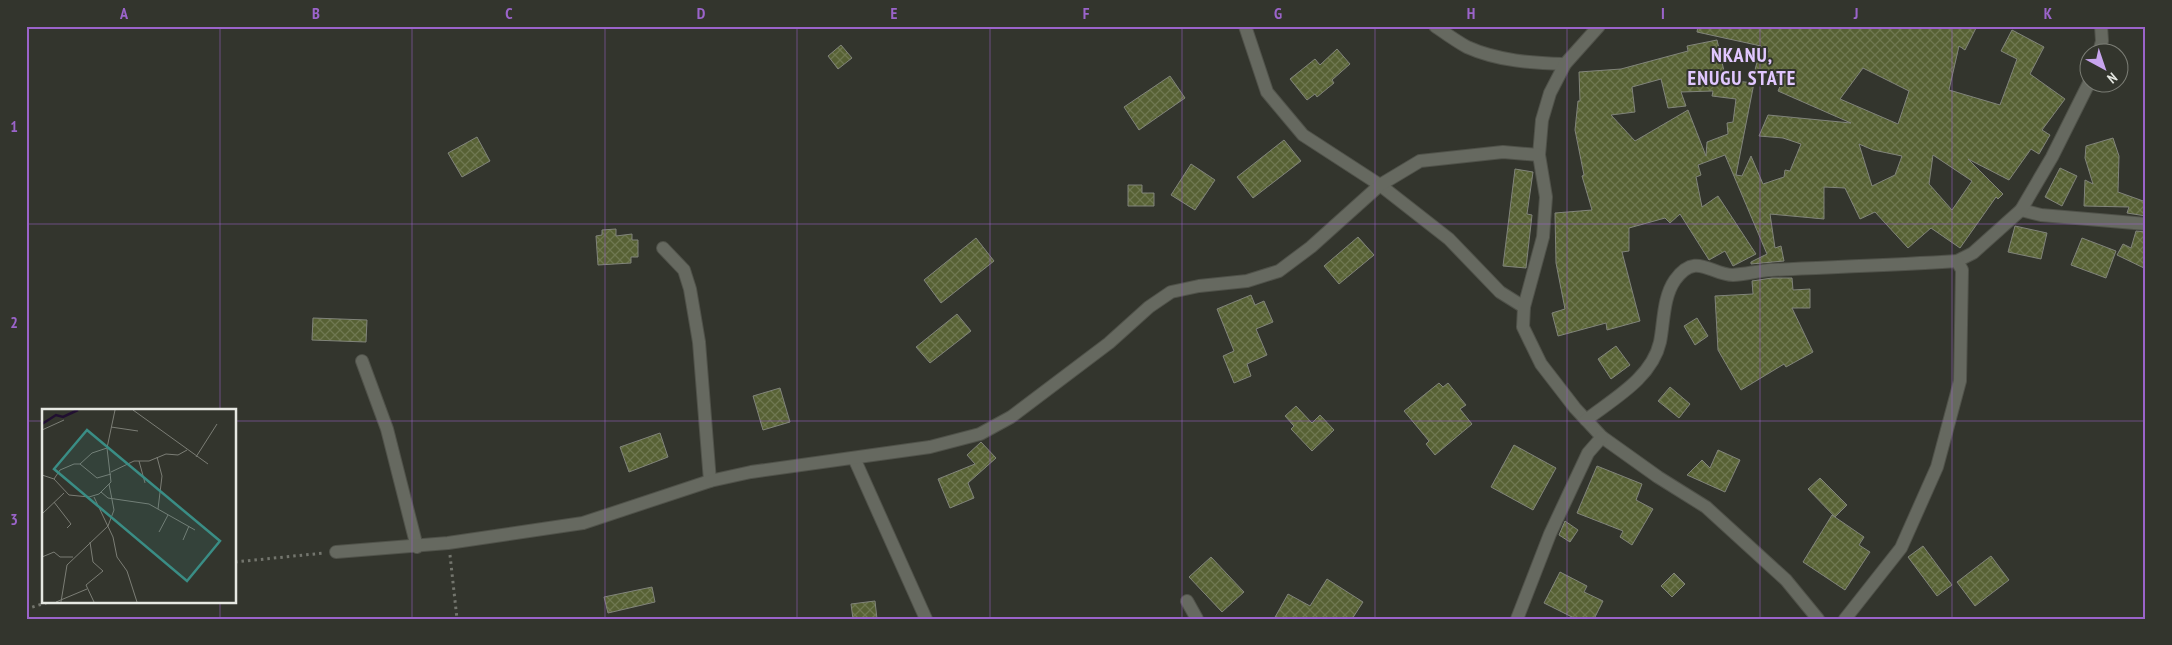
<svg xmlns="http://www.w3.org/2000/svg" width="2172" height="645" font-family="'PT Sans Narrow',sans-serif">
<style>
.building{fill:url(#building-cross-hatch);stroke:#81847a;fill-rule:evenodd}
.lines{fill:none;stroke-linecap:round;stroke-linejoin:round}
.minor-casing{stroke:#50524a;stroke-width:14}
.path{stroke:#73756d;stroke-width:3;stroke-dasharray:2.5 4;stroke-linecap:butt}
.minor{stroke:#666960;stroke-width:12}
.grid{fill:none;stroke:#9b64ca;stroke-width:1;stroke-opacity:0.55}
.labels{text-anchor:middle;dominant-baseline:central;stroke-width:4;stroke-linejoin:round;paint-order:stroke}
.district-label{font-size:20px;font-weight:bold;letter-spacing:1px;fill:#e1c7ff;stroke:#33352d}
.inset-river{fill:none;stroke:#210f31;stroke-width:2.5}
.inset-road{fill:none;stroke:#7b7d75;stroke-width:1}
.view{fill:#3a8d85;fill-opacity:0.15;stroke:#3a8d85;stroke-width:2.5}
.inset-edge{fill:none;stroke:#e6e8e2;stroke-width:2.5}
.neatline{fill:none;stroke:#9b64ca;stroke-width:2}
.grid-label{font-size:16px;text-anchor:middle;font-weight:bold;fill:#9b64ca}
</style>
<defs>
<pattern id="building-cross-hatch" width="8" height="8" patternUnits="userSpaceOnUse" patternTransform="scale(1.25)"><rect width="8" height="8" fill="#576134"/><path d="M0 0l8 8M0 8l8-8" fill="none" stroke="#6f7851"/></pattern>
</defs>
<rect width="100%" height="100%" fill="#33352d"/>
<g class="building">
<path d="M1698,26H1977L1965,50L1959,46L1949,90L2000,105L2017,59L2001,51L2012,30L2044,47L2030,74L2065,99L2042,130L2050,135L2039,154L2031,149L2009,180L1968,159L2003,194L1998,199L1996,197L1960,248L1931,228L1908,248L1875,212L1860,219L1845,188L1824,187V219L1770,214L1775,248L1781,246L1784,261L1751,264V262L1767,254L1725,155L1698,165L1701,175L1696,177L1702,207L1718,196L1756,254L1733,266L1725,251L1709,260L1680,214L1670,223L1665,218L1629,228V251L1622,252L1640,321L1607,330L1606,323L1558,336L1552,313L1565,309L1556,263L1555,213L1592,210L1582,176L1584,175L1575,130L1578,101H1580L1579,72L1621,69L1688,51L1687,46L1717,40L1726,80L1754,83L1736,175L1742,176L1751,156L1763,184L1784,177L1785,170L1790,171L1801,144L1783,138L1759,136L1768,115L1851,123L1778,91L1784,77L1755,70L1761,46L1697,32ZM1863,68L1909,91L1898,124L1840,99ZM1661,79L1668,108L1686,106L1681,92L1713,91L1712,96L1736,99L1733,122L1727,123L1728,134L1707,142L1706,156L1688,110L1635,141L1611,115L1635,112L1632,87ZM1859,144L1873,150L1902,156L1895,175L1872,186ZM1933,155L1972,181L1952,210L1929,184Z"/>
<polygon points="841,45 852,58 838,69 828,56"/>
<polygon points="1337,49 1350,64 1332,80 1334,83 1317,97 1315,94 1307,100 1290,79 1315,59 1320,65"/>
<polygon points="1170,76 1185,98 1139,130 1124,107"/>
<polygon points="477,137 490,161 462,177 448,153"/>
<polygon points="2113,138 2119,156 2118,192 2146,202 2144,211 2146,212 2146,216 2127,213 2129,207 2084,206 2085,180 2093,184 2085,158 2086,146"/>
<polygon points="1284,140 1301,161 1253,198 1237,177"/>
<polygon points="1191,164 1215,180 1195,210 1171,195"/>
<polygon points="2060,168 2077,176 2062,206 2045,197"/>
<polygon points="1515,169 1533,172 1527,214 1532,215 1526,268 1503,266"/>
<polygon points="1128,185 1142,185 1142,193 1154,193 1154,206 1128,206"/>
<polygon points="2015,226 2047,233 2041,259 2008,252"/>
<polygon points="616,229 616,236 632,234 632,240 638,240 638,257 631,257 631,263 598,265 596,236 602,235 602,230"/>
<polygon points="2136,231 2146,232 2146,269 2117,255 2123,244 2131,248"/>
<polygon points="1358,237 1374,255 1339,284 1324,266"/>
<polygon points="976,238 994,261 941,303 924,280"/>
<polygon points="2082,238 2116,251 2106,278 2071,265"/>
<polygon points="1772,278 1792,278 1793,290 1810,289 1810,308 1792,308 1813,352 1786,367 1784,364 1741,390 1718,350 1715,296 1753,294 1752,281"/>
<polygon points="1251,295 1255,305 1264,301 1273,322 1256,329 1267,355 1247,364 1251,376 1234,383 1223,356 1234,351 1217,309"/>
<polygon points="957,314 971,331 930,363 916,347"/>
<polygon points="313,318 367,320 366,342 312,340"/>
<polygon points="1697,318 1708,336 1695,345 1684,326"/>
<polygon points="1616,346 1630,365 1611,379 1598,359"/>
<polygon points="1439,383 1443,387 1448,383 1466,405 1460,409 1472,424 1435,455 1426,444 1429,441 1404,411"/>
<polygon points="1670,387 1690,404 1679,418 1658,401"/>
<polygon points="780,388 790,422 763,430 753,396"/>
<polygon points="1296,406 1312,423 1320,415 1334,430 1312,451 1291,429 1294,426 1285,416"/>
<polygon points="660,433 668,457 629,472 620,447"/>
<polygon points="981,442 996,458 968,483 974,498 950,508 938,479 975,464 967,455"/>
<polygon points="1514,445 1556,468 1533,510 1491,487"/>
<polygon points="1718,450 1740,460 1725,492 1687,475 1702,460 1710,468"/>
<polygon points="1597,466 1642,484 1636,500 1653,509 1632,545 1620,537 1623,531 1577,513"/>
<polygon points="1820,478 1847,505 1835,517 1808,489"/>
<polygon points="1832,515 1864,537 1859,545 1870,552 1845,590 1803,562"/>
<polygon points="1565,521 1578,530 1570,542 1559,535"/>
<polygon points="1923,546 1952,585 1937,596 1908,557"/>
<polygon points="1991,556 2009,580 1975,606 1957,582"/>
<polygon points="1211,557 1244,592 1222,612 1189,577"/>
<polygon points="1560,572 1587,586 1584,592 1603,601 1594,619 1576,619 1544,603"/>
<polygon points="1674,573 1685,584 1672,597 1661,586"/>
<polygon points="1327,579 1363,602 1352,619 1274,619 1288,594 1310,606"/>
<polygon points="652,587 655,602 608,613 604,597"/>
<polygon points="875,601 877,619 853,619 851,604"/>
</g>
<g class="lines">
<g class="minor-casing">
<g id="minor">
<polyline points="1245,26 1267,92 1303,135 1380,185 1449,239 1500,292 1524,307"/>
<path d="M1435,26C1445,33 1456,41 1467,47C1498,61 1532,63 1565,64"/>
<polyline points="1599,26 1565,64 1550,93 1542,120 1539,155 1546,197 1543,237 1524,307 1523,327 1541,364 1575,408 1602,437 1658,477 1706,507 1786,580 1818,619"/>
<polyline points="2099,52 2102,41 2101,26"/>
<polyline points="2021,210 2041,215 2146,224"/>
<polyline points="663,248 684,270 690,289 699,342 710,481"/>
<polyline points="362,361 387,429 417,547"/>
<path d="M1586,420C1613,399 1652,378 1660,342C1664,322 1663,297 1675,280C1696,251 1711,275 1733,275C1746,274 1758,271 1771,270C1833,267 1895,265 1957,261L1973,253L2021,210L2052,157L2090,81"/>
<polyline points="854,458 926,619"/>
<polyline points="336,552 448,543 583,523 710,481 751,472 930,447 980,434 1011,417 1109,343 1149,307 1171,292 1199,286 1247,281 1279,271 1311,247 1380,185 1420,161 1503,152 1539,155"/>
<polyline points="1187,601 1197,619"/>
<polyline points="1517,619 1550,534 1588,453 1602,437"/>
<polyline points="1845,619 1901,548 1937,467 1960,381 1962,270 1957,261"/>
</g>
</g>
<g class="path">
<polyline points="450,555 457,619"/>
<polyline points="235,562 324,553"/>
<polyline points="26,609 52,601"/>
</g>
<use href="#minor" class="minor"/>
</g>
<path class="grid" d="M220,26V410M412,26V619M605,26V619M797,26V619M990,26V619M1182,26V619M1375,26V619M1567,26V619M1760,26V619M1952,26V619M26,224H2146M26,421H44M235,421H2146M220,601V619"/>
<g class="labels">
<g class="district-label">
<text x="1742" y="55">NKANU,<tspan x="1742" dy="23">ENUGU STATE</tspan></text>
</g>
</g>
<g transform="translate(42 409)">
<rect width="194" height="194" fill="#33352d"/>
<path class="inset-river" d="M0,15L14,6L21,8L36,1"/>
<path class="inset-road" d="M91,1L166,55M69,18L96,22M0,21L22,11M115,48L120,67L116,100M154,48L175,15M97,52L103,74M38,55L50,44L65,39M69,63L92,52H107L124,45L136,46L145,41M0,66L12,70L27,86L47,88L57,85L69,73L65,39L73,1M12,70L18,61L32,55H38L55,69L69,65M59,83L66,89L107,95L153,121M52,88L71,128L75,148L85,162L95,193M12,93L29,115L25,119M0,105L22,84M117,123L126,106M141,131L147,117M48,133L51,153L61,162L44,176L52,193M0,148L12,143L18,148H31M14,193L45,180M19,193L25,156L66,117L72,101L67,75"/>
<path class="view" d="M45,21L178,132L145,172L12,60Z"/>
<rect width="194" height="194" class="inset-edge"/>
</g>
<rect width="2172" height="645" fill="none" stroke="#33352d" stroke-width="55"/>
<g transform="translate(2104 68) rotate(140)"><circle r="24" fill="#33352d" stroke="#7b7d75"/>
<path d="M0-4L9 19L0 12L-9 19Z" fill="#c8a5ee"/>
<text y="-8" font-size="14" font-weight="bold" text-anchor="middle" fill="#e6e8e2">N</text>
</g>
<rect x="28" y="28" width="2116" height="590" class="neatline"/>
<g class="grid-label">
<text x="124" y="19">A</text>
<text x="316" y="19">B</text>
<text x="509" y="19">C</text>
<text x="701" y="19">D</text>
<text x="894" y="19">E</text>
<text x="1086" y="19">F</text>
<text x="1278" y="19">G</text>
<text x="1471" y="19">H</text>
<text x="1663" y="19">I</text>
<text x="1856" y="19">J</text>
<text x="2048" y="19">K</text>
<text x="14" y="132">1</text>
<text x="14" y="328">2</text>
<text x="14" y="525">3</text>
</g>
</svg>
